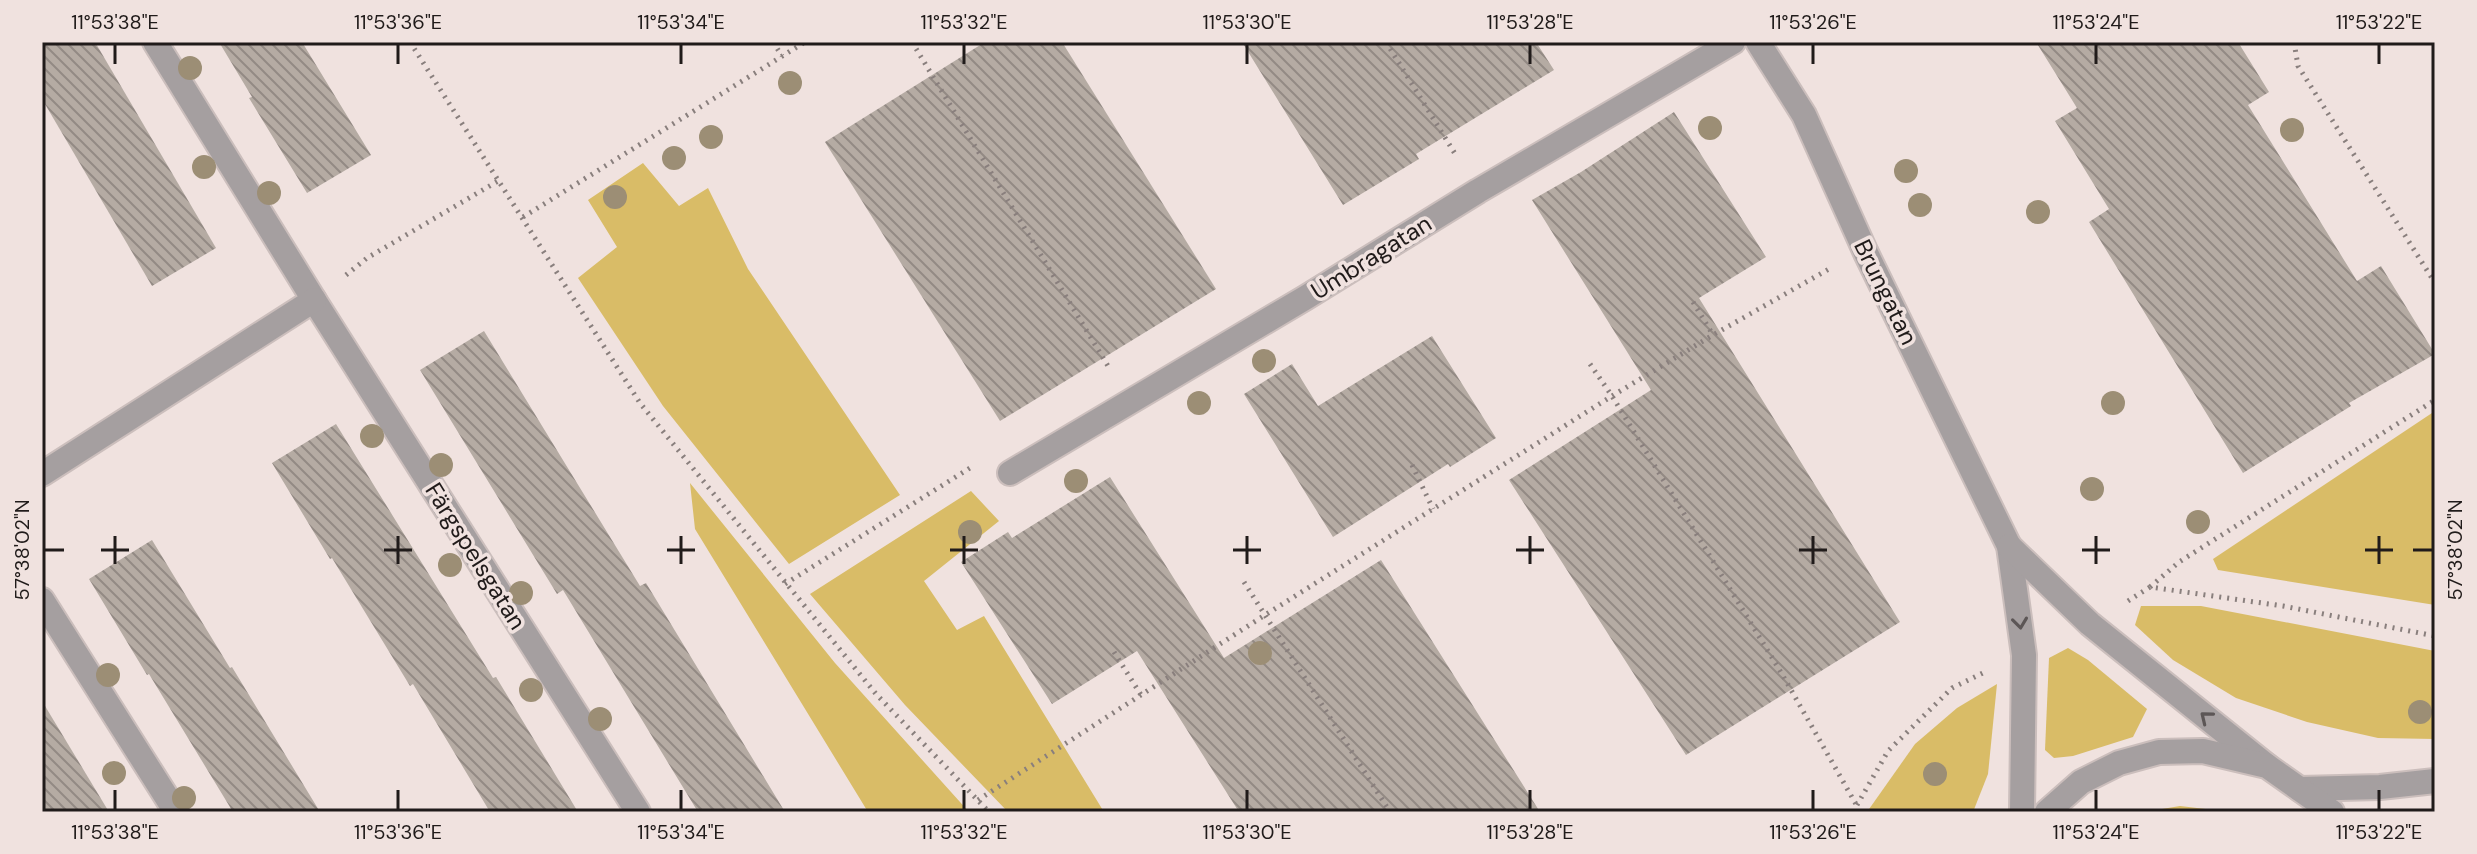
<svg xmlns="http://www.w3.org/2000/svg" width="2477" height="854" font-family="'DM Sans',sans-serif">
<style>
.grass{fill:#d9bc67}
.building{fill:url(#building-back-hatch)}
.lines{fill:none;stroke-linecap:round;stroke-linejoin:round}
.minor-casing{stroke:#cbbebc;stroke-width:28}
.path{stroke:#897f7d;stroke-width:5;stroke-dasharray:2 6;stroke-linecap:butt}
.minor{stroke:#a59fa0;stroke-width:24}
.tree{fill:#9c8e75}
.oneway{stroke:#5c5656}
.ticks{fill:none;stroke:#201b1a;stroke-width:3}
.labels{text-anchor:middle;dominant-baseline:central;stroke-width:7;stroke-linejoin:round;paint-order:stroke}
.street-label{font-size:24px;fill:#201b1a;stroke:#f0e2df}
.neatline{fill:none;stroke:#201b1a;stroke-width:3}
.ticks-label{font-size:20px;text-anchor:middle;fill:#201b1a}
</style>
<defs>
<pattern id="building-back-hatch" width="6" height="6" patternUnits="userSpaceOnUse" patternTransform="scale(2)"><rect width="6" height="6" fill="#b5aba3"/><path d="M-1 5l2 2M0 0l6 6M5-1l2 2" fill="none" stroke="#938a84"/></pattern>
</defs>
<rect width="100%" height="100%" fill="#f0e2df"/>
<g class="grass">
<polygon points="643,163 679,206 708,188 748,269 900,495 789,564 663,406 578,278 617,247 588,200"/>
<polygon points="2435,411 2435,605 2218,570 2213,559"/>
<polygon points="690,483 835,663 969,812 868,812 695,529"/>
<polygon points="971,491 999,521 924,581 957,630 984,616 1104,812 1008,812 905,705 810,594"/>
<polygon points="2141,606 2201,606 2435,651 2435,739 2378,738 2307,722 2236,698 2173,660 2135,625"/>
<polygon points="2068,648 2088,660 2147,709 2133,737 2073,756 2054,758 2045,750 2049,658"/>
<polygon points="1997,684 1988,774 1973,812 1867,812 1915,744 1957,708"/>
<polygon points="2180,806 2231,812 2144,812"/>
</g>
<g class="building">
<polygon points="42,42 95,42 216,248 152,286 42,99"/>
<polygon points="219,42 302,42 371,155 307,193 249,98 252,97"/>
<polygon points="985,42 1062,42 1216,289 1000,421 825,142"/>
<polygon points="1242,42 1536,42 1554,70 1416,154 1419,159 1343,205"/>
<polygon points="2036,42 2238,42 2269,92 2248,105 2357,281 2381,266 2435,354 2349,403 2351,406 2243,473 2089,222 2109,209 2055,121 2077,108"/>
<polygon points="1674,112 1766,257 1699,298 1900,622 1686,755 1509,480 1651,390 1532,200 1581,172"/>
<polygon points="484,331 640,586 646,583 785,812 698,812 563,590 557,594 420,370"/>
<polygon points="1432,336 1496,438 1450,467 1448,464 1333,537 1244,394 1292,364 1318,406"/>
<polygon points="336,424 493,678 496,677 578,812 490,812 413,684 410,686 332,558 330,559 272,463"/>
<polygon points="1110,477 1224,658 1381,560 1540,812 1239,812 1137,651 1052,704 961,562 1008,532 1012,538"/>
<polygon points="152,540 230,668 232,667 320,812 233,812 149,674 147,675 89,579"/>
<polygon points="42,701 109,812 42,812"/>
</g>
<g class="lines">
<g class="minor-casing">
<g id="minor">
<polyline points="155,42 314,300 638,812"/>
<polyline points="1758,42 1804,115 1866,253 2009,546 2024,655 2022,812"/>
<polyline points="1010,473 1305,298 1478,191 1733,42"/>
<polyline points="42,474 314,300"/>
<polyline points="2009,546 2090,624 2267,766"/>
<polyline points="42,600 176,812"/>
<polyline points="2300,789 2380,787 2435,781"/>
<polyline points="2047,812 2081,782 2119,763 2159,752 2203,751 2267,766 2332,812"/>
</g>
</g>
<g class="path">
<polyline points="410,42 640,403 876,694 989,812"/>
<polyline points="773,42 782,56"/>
<polyline points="912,42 1108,366"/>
<polyline points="1386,42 1457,157"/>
<polyline points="2294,42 2298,66 2435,283"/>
<polyline points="523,217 805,42"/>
<polyline points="346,275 367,258 498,181"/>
<polyline points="1693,302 1713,335"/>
<polyline points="1590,364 1612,396 1782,674 1857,806"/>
<polyline points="1412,465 1433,509"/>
<polyline points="1244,582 1390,812"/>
<polyline points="785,584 970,468"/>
<polyline points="2150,587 2179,562 2435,400"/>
<polyline points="2128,601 2150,587 2283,606 2435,636"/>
<polyline points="1114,652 1141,695"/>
<polyline points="978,800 1265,615 1612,396 1713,335 1829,269"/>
<polyline points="1853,812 1888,751 1952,688 1983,673"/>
</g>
<use href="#minor" class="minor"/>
</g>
<g class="tree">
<circle cx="190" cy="68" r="12"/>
<circle cx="790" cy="83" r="12"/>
<circle cx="1710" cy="128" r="12"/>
<circle cx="2292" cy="130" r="12"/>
<circle cx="711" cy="137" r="12"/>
<circle cx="674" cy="158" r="12"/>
<circle cx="204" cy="167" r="12"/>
<circle cx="1906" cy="171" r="12"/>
<circle cx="269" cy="193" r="12"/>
<circle cx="615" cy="197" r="12"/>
<circle cx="1920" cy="205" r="12"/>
<circle cx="2038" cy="212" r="12"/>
<circle cx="1264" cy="361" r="12"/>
<circle cx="1199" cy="403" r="12"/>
<circle cx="2113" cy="403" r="12"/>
<circle cx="372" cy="436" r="12"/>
<circle cx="441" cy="465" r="12"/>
<circle cx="1076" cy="481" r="12"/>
<circle cx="2092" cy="489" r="12"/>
<circle cx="2198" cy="522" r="12"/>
<circle cx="970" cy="532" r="12"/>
<circle cx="450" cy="565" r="12"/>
<circle cx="521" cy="593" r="12"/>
<circle cx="1260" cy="653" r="12"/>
<circle cx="108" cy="675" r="12"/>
<circle cx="531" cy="690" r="12"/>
<circle cx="2420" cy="712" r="12"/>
<circle cx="600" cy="719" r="12"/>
<circle cx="114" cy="773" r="12"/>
<circle cx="1935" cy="774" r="12"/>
<circle cx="184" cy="798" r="12"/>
</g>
<defs><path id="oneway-chevron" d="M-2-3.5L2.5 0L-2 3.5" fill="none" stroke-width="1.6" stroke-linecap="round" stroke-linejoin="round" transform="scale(2)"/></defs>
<g class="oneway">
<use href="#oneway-chevron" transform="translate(2020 623) rotate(83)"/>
<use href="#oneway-chevron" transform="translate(2206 717) rotate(-141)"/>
</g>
<path class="ticks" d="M115,44V64M398,44V64M681,44V64M964,44V64M1247,44V64M1530,44V64M1813,44V64M2096,44V64M2379,44V64M115,536V564M398,536V564M681,536V564M964,536V564M1247,536V564M1530,536V564M1813,536V564M2096,536V564M2379,536V564M44,550H64M101,550H129M384,550H412M667,550H695M950,550H978M1233,550H1261M1516,550H1544M1799,550H1827M2082,550H2110M2365,550H2393M2413,550H2433M115,790V810M398,790V810M681,790V810M964,790V810M1247,790V810M1530,790V810M1813,790V810M2096,790V810M2379,790V810"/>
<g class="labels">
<g class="street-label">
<text transform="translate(1371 257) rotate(-32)">Umbragatan</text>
<text transform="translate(1886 292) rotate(64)">Brungatan</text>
<text transform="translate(476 556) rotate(58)">Färgspelsgatan</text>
</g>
</g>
<rect width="2477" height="854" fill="none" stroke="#f0e2df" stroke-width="88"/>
<rect x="44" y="44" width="2389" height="766" class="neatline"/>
<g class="ticks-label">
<text x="115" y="29">11°53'38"E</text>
<text x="398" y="29">11°53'36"E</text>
<text x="681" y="29">11°53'34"E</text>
<text x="964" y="29">11°53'32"E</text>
<text x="1247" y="29">11°53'30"E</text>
<text x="1530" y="29">11°53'28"E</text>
<text x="1813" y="29">11°53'26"E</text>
<text x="2096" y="29">11°53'24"E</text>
<text x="2379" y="29">11°53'22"E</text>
<text transform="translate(2455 550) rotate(-90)" y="7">57°38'02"N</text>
<text transform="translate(22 550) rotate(-90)" y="7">57°38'02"N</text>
<text x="115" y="839">11°53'38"E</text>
<text x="398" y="839">11°53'36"E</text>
<text x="681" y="839">11°53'34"E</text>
<text x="964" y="839">11°53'32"E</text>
<text x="1247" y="839">11°53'30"E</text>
<text x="1530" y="839">11°53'28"E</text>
<text x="1813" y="839">11°53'26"E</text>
<text x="2096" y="839">11°53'24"E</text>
<text x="2379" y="839">11°53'22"E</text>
</g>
</svg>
